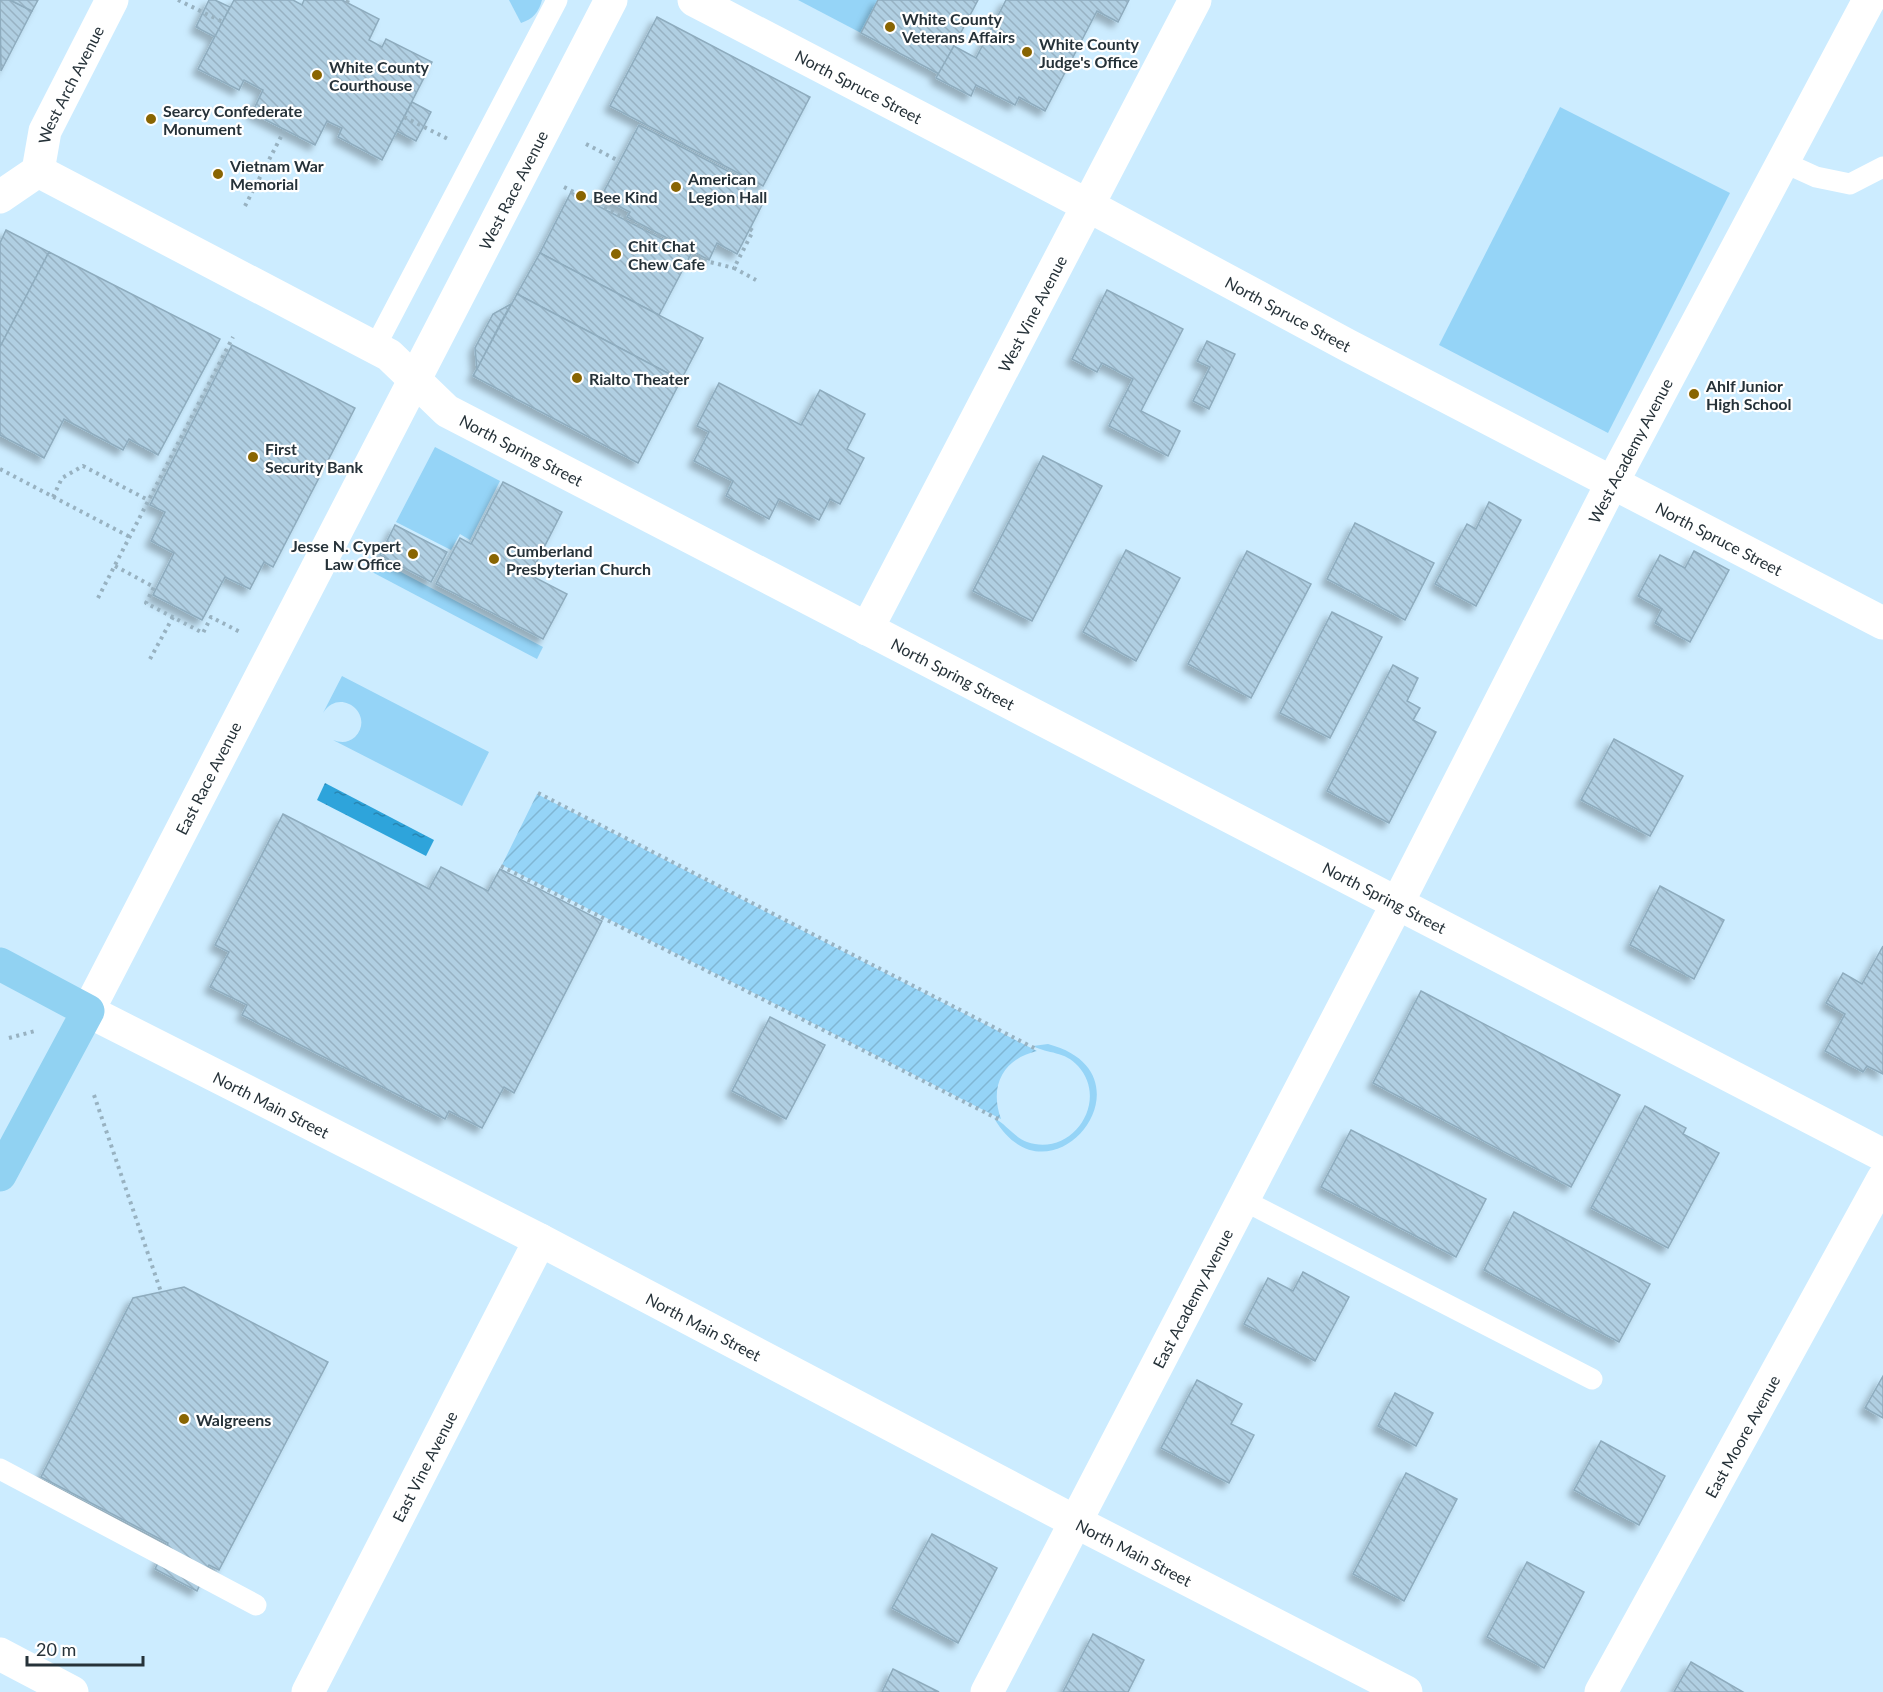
<svg xmlns="http://www.w3.org/2000/svg" width="1883" height="1692" font-family="Lato,sans-serif">
<style>
.grass{fill:#95d4f7}
.garden{fill:url(#garden-furrows)}
.water{fill:url(#water-ripples)}
.building{fill:url(#building-back-hatch);stroke:#8eacbe;stroke-width:1.5;filter:url(#shadow)}
.lines{fill:none;stroke-linecap:round;stroke-linejoin:round}
.path{stroke:#98b2c1;stroke-width:4;stroke-dasharray:3 4.5;stroke-linecap:butt}
.lane{stroke:#fff;stroke-width:21}
.street{stroke:#fff;stroke-width:33}
.secondary{stroke:#fff;stroke-width:33}
.primary{stroke:#91d2f2;stroke-width:33}
.poi-dot{fill:#896502;stroke:#fff;stroke-width:2}
.labels{text-anchor:middle;dominant-baseline:central;stroke-width:4.5;stroke-linejoin:round;paint-order:stroke}
.poi-label{font-size:16px;font-weight:bold;fill:#263239;stroke:#fff;text-anchor:start}
.street-label{font-size:16px;fill:#263239;stroke:#fff}
</style>
<defs>
<pattern id="garden-furrows" width="10" height="10" patternUnits="userSpaceOnUse" patternTransform="scale(1.5)"><rect width="10" height="10" fill="#95d4f7"/><path d="M-1 1l2-2M0 10L10 0M9 11l2-2" fill="none" stroke="#80b6d4"/></pattern>
<pattern id="water-ripples" width="26" height="14" patternUnits="userSpaceOnUse" patternTransform="scale(1.5)"><rect width="26" height="14" fill="#2ea4db"/><path d="M2 4q2-2 4 0t4 0M15 11q2-2 4 0t4 0" fill="none" stroke="#2786b3"/></pattern>
<pattern id="building-back-hatch" width="6" height="6" patternUnits="userSpaceOnUse" patternTransform="scale(1.5)"><rect width="6" height="6" fill="#b0cfe2"/><path d="M-1 5l2 2M0 0l6 6M5-1l2 2" fill="none" stroke="#97b2c3"/></pattern>
<filter id="shadow"><feDropShadow dx="-5.5" dy="5.5" stdDeviation="3" flood-color="#0004"/></filter>
</defs>
<rect width="100%" height="100%" fill="#ccecff"/>
<g class="grass">
<path d="M509,0H542C539,12 533,19 521,23Z"/>
<polygon points="798,0 878,0 861,33"/>
<polygon points="1560,107 1730,193 1608,433 1439,345"/>
<polygon points="435,447 500,481 470,540 460,534 451,550 396,522"/>
<polygon points="378,560 543,647 537,659 372,572"/>
<path d="M342,676L489,752L462,806L333,740C341,743 348,743 355,737C376,715 340,686 323,713Z"/>
<path d="M1048,1044C1161,1074 1050,1215 994,1118C1006,1124 1014,1137 1027,1142C1072,1158 1110,1101 1078,1066C1065,1051 1048,1054 1033,1046Z"/>
</g>
<path class="garden" d="M537,794L1037,1051C1003,1059 989,1086 1001,1119L502,865Z"/>
<polygon class="water" points="325,783 434,840 426,856 317,800"/>
<g class="building">
<polygon points="0,0 10,0 32,11 1,71"/>
<polygon points="10,0 38,0 32,11"/>
<polygon points="209,0 215,0 230,7 215,37 196,27"/>
<polygon points="234,0 293,0 302,5 304,0 342,0 379,19 369,40 382,47 386,39 432,62 382,160 338,137 342,128 327,121 315,145 252,113 263,90 244,80 239,90 198,69"/>
<polygon points="878,0 978,0 939,74 861,33"/>
<polygon points="1006,0 1129,0 1118,22 1097,11 1045,111 1019,97 1015,105 976,85 971,96 936,78 954,46 976,58"/>
<polygon points="657,17 810,97 763,186 610,106"/>
<polygon points="412,102 431,112 416,141 397,131"/>
<polygon points="639,125 749,182 743,193 763,203 737,254 717,243 709,260 627,217 630,212 601,197"/>
<polygon points="571,192 691,254 659,315 540,253"/>
<polygon points="6,230 49,252 0,347 0,243"/>
<polygon points="49,252 220,339 158,455 129,439 123,450 64,419 44,458 0,435 0,347"/>
<polygon points="540,253 703,338 681,380 517,294"/>
<polygon points="1107,290 1183,329 1141,411 1180,431 1168,456 1109,426 1133,379 1102,363 1097,372 1072,359"/>
<polygon points="517,294 681,380 638,463 473,376"/>
<polygon points="511,304 501,322 477,369 475,348 493,314"/>
<polygon points="1207,341 1235,354 1209,409 1193,401 1210,367 1197,361"/>
<polygon points="232,345 355,408 273,567 264,562 250,589 225,577 202,620 153,595 174,553 151,541 165,512 150,505"/>
<polygon points="719,383 801,425 820,390 865,414 847,449 864,458 840,504 830,499 819,520 779,499 769,519 726,496 733,481 694,461 709,432 697,426"/>
<polygon points="1043,456 1102,486 1032,621 973,591"/>
<polygon points="503,482 562,512 530,575 567,594 543,639 436,584 460,538 471,544"/>
<polygon points="1489,502 1521,520 1476,606 1435,584 1467,524 1476,529"/>
<polygon points="1355,523 1434,563 1405,620 1327,579"/>
<polygon points="395,525 447,552 431,582 380,555"/>
<polygon points="1126,550 1180,578 1136,661 1083,632"/>
<polygon points="1247,551 1311,584 1251,698 1188,664"/>
<polygon points="1694,551 1729,570 1690,642 1655,623 1662,609 1638,596 1660,555 1685,568"/>
<polygon points="1332,612 1382,637 1330,738 1280,713"/>
<polygon points="1393,665 1418,678 1407,701 1420,708 1413,720 1436,732 1389,823 1327,791"/>
<polygon points="1614,739 1683,776 1650,836 1581,800"/>
<polygon points="283,814 429,889 441,867 488,891 500,869 602,921 514,1093 504,1087 482,1128 449,1111 445,1119 242,1015 247,1005 210,987 229,952 215,945"/>
<polygon points="1660,886 1724,920 1694,979 1630,945"/>
<polygon points="1883,946 1883,1074 1867,1066 1863,1072 1825,1051 1845,1014 1826,1003 1843,973 1862,984"/>
<polygon points="1421,991 1620,1095 1571,1187 1373,1083"/>
<polygon points="770,1017 825,1045 786,1119 732,1091"/>
<polygon points="1645,1106 1686,1128 1683,1134 1719,1153 1668,1248 1591,1208"/>
<polygon points="1351,1130 1486,1199 1456,1257 1321,1187"/>
<polygon points="1514,1212 1650,1284 1619,1342 1484,1270"/>
<polygon points="1303,1272 1349,1297 1315,1361 1244,1324 1268,1278 1293,1291"/>
<polygon points="184,1287 328,1362 219,1570 209,1565 197,1591 155,1569 168,1543 41,1477 133,1298"/>
<polygon points="1883,1376 1883,1418 1865,1408"/>
<polygon points="1197,1380 1242,1404 1231,1424 1254,1435 1229,1483 1161,1448"/>
<polygon points="1395,1393 1433,1413 1416,1446 1378,1426"/>
<polygon points="1601,1441 1665,1476 1639,1525 1574,1490"/>
<polygon points="1406,1473 1457,1499 1404,1601 1353,1574"/>
<polygon points="932,1534 997,1568 958,1643 892,1608"/>
<polygon points="1527,1562 1584,1592 1544,1668 1487,1637"/>
<polygon points="1093,1634 1144,1660 1128,1692 1063,1692"/>
<polygon points="1691,1662 1743,1692 1674,1692"/>
<polygon points="893,1669 939,1692 882,1692"/>
</g>
<g class="lines">
<g class="path">
<polyline points="178,0 223,22"/>
<polyline points="347,3 348,0"/>
<polyline points="404,117 450,140"/>
<polyline points="586,144 619,161"/>
<polyline points="564,187 710,262 734,268"/>
<polyline points="245,206 285,129"/>
<polyline points="750,229 753,231 734,268 756,280"/>
<polyline points="0,469 130,537"/>
<polyline points="53,497 62,478 83,466 148,500"/>
<polyline points="115,566 154,587 146,603 203,633 211,617 242,633"/>
<polyline points="98,598 233,337"/>
<polyline points="150,659 173,617"/>
<polyline points="538,793 1038,1050"/>
<polyline points="501,866 1002,1121"/>
<polyline points="9,1038 35,1031"/>
<polyline points="94,1095 161,1292"/>
</g>
<g class="lane">
<polyline points="1783,162 1816,177 1850,184 1883,167"/>
<polyline points="375,347 557,0"/>
<polyline points="1243,1200 1592,1379"/>
<polyline points="0,1469 256,1605"/>
</g>
<g class="street">
<path id="s1" d="M694,0L1089,206L1347,345L1883,623"/>
<path id="s2" d="M38,171L389,355L447,411L1883,1155"/>
<path id="s3" d="M38,171L45,131L112,0"/>
<polyline points="0,197 38,171"/>
<path id="s4" d="M867,629L1195,0"/>
<polyline points="0,1654 72,1692"/>
<path id="s5" d="M308,1692L540,1240"/>
<path id="s6" d="M987,1692L1397,904L1612,483L1869,0"/>
</g>
<g class="secondary">
<path id="s7" d="M611,0L88,1011L540,1240L1076,1522L1406,1692"/>
<path id="s8" d="M1601,1692L1883,1179"/>
</g>
<polyline class="primary" points="0,964 88,1011 0,1175"/>
</g>
<g class="poi-dot">
<circle cx="890" cy="27" r="6"/>
<circle cx="1027" cy="52" r="6"/>
<circle cx="317" cy="75" r="6"/>
<circle cx="151" cy="119" r="6"/>
<circle cx="218" cy="174" r="6"/>
<circle cx="676" cy="187" r="6"/>
<circle cx="581" cy="196" r="6"/>
<circle cx="616" cy="254" r="6"/>
<circle cx="577" cy="378" r="6"/>
<circle cx="1694" cy="394" r="6"/>
<circle cx="253" cy="457" r="6"/>
<circle cx="413" cy="554" r="6"/>
<circle cx="494" cy="559" r="6"/>
<circle cx="184" cy="1419" r="6"/>
</g>
<g class="labels">
<g class="poi-label">
<text x="902" y="18">White County<tspan x="902" dy="18">Veterans Affairs</tspan></text>
<text x="1039" y="43">White County<tspan x="1039" dy="18">Judge's Office</tspan></text>
<text x="329" y="66">White County<tspan x="329" dy="18">Courthouse</tspan></text>
<text x="163" y="110">Searcy Confederate<tspan x="163" dy="18">Monument</tspan></text>
<text x="230" y="165">Vietnam War<tspan x="230" dy="18">Memorial</tspan></text>
<text x="688" y="178">American<tspan x="688" dy="18">Legion Hall</tspan></text>
<text x="593" y="196">Bee Kind</text>
<text x="628" y="245">Chit Chat<tspan x="628" dy="18">Chew Cafe</tspan></text>
<text x="589" y="378">Rialto Theater</text>
<text x="1706" y="385">Ahlf Junior<tspan x="1706" dy="18">High School</tspan></text>
<text x="265" y="448">First<tspan x="265" dy="18">Security Bank</tspan></text>
<text x="401" y="545" text-anchor="end">Jesse N. Cypert<tspan x="401" dy="18">Law Office</tspan></text>
<text x="506" y="550">Cumberland<tspan x="506" dy="18">Presbyterian Church</tspan></text>
<text x="196" y="1419">Walgreens</text>
</g>
<g class="street-label">
<text stroke="none"><textPath href="#s3" startOffset="93">West Arch Avenue</textPath></text>
<text stroke="none"><textPath href="#s1" startOffset="186">North Spruce Street</textPath></text>
<text transform="translate(513 190) rotate(-63)">West Race Avenue</text>
<text stroke="none"><textPath href="#s1" startOffset="672">North Spruce Street</textPath></text>
<text stroke="none"><textPath href="#s4" startOffset="356">West Vine Avenue</textPath></text>
<text stroke="none"><textPath href="#s2" startOffset="561">North Spring Street</textPath></text>
<text stroke="none"><textPath href="#s6" startOffset="1398">West Academy Avenue</textPath></text>
<text stroke="none"><textPath href="#s1" startOffset="1158">North Spruce Street</textPath></text>
<text stroke="none"><textPath href="#s2" startOffset="1047">North Spring Street</textPath></text>
<text transform="translate(208 778) rotate(-63)">East Race Avenue</text>
<text stroke="none"><textPath href="#s2" startOffset="1533">North Spring Street</textPath></text>
<text stroke="none"><textPath href="#s7" startOffset="1344">North Main Street</textPath></text>
<text stroke="none"><textPath href="#s6" startOffset="444">East Academy Avenue</textPath></text>
<text stroke="none"><textPath href="#s7" startOffset="1830">North Main Street</textPath></text>
<text stroke="none"><textPath href="#s8" startOffset="292">East Moore Avenue</textPath></text>
<text stroke="none"><textPath href="#s5" startOffset="254">East Vine Avenue</textPath></text>
<text stroke="none"><textPath href="#s7" startOffset="2316">North Main Street</textPath></text>
</g>
</g>
<path d="M27 1656v9h116v-9" fill="none" stroke="#263239" stroke-width="3"/>
<text x="36" y="1656" font-size="18" fill="#263239" stroke="#ffffff" stroke-width="4.5" paint-order="stroke">20 m</text>
</svg>
